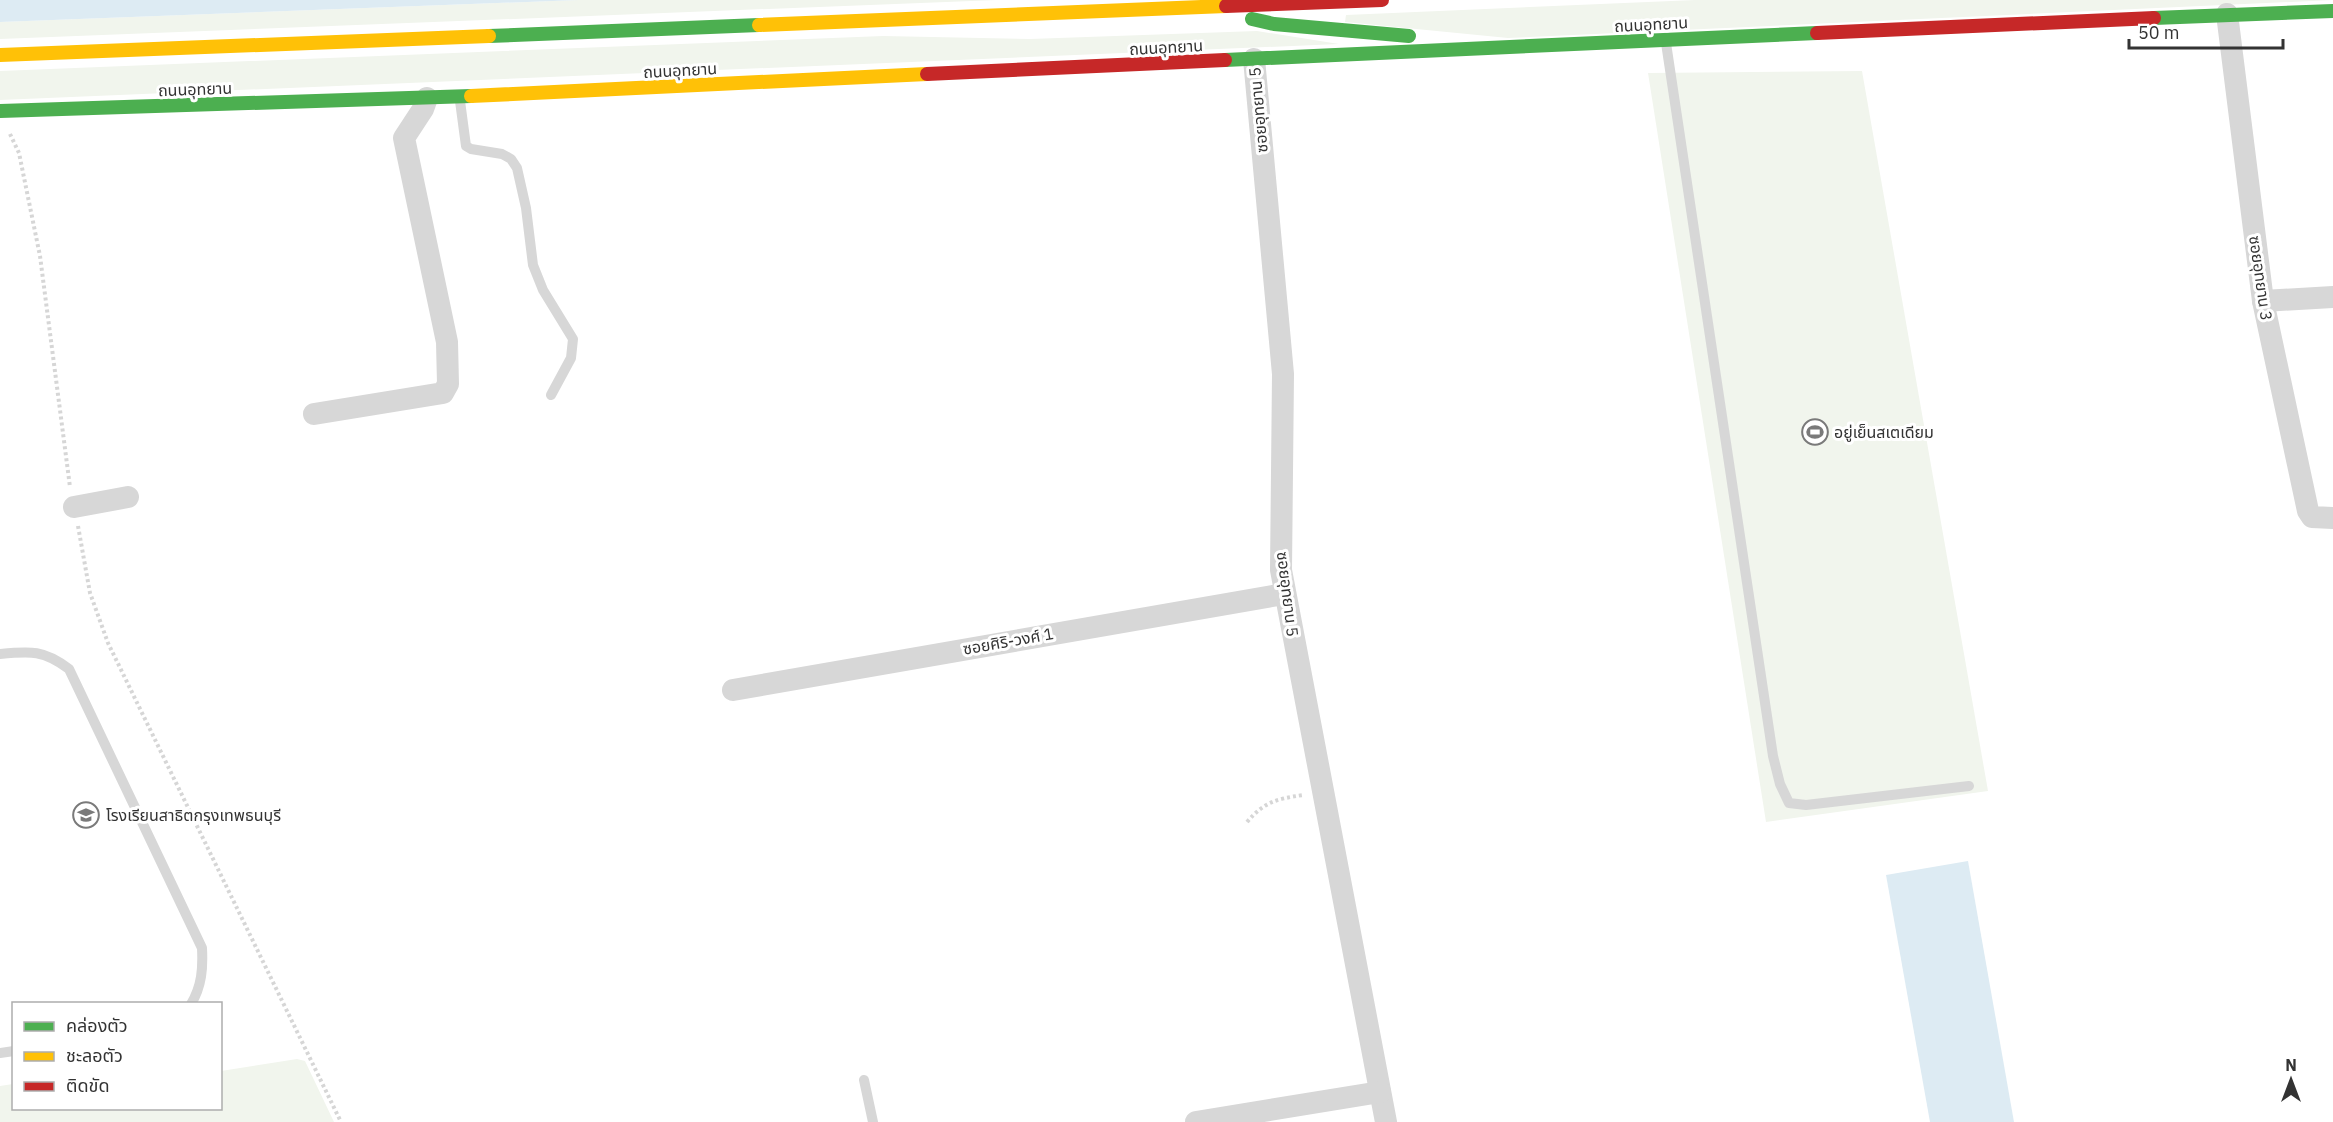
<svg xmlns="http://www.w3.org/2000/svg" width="2333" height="1122" font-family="'IBM Plex Sans','Noto Sans Thai',sans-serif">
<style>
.green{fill:#f1f5ed}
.water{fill:#ddebf3}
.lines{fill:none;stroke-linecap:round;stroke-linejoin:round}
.path{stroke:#d6d6d6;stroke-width:4;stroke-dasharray:3 3;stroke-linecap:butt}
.lane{stroke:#d7d7d7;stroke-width:10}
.street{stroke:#d7d7d7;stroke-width:22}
.fast{stroke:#4caf50;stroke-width:14}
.slow{stroke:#ffc107;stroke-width:14}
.jam{stroke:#c62828;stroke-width:14}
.labels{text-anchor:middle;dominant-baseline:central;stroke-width:6;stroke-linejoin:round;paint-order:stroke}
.street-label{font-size:16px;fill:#333;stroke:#fff}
.poi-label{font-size:16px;fill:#333;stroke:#fff;text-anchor:start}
</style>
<rect width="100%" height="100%" fill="#fff"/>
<g class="green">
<polygon points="578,0 997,0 0,39 0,22"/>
<polygon points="1695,0 2333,0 1508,38 1345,22 1346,15"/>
<polygon points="1257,31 1339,44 0,100 0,71 883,36 1030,39"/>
<polygon points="1862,71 1988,791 1766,822 1648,73"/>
<polygon points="297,1059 305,1061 334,1122 0,1122 0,1086 13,1084 14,1108 220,1108 221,1071"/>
</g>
<g class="water">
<polygon points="0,0 578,0 0,22"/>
<polygon points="1968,861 2014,1122 1930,1122 1886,875"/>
</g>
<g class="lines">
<g class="path">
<polyline points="10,134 19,153 40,256 70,487"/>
<polyline points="78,526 90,593 108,643 341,1122"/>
<path d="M1247,822C1265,801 1277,799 1303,795"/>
</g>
<g class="lane">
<polyline points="1666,43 1773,756 1780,784 1789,803 1806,805 1969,786"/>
<polyline points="460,101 466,146 471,149 502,154 511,159 517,168 526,208 533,265 543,290 573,339 571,358 551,395"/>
<path d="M0,654C31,651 44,650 69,669L202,948C203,968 202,986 191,1004"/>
<polyline points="0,1053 14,1051"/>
<polyline points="864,1080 873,1122"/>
</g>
<g class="street">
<polyline points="2227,14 2263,301 2308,511 2312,517 2333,518"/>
<polyline points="1254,59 1283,374 1281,570 1386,1122"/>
<polyline points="2263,301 2333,297"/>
<polyline points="314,414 443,393 448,384 447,342 404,138 423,109 427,98"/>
<polyline points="74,507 128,497"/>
<polyline points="733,690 1284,594"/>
<polyline points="1196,1122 1380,1092"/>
</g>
<g class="fast">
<polyline points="2154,18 2333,11"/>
<polyline points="1252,19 1274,24 1409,36"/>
<polyline points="489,36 759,25"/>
<polyline points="1225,60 1817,33"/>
<polyline points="0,111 471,96"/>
</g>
<g class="slow">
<polyline points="759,25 1226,6"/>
<polyline points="0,55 489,36"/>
<polyline points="471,96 927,74"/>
</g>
<g class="jam">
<polyline points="1226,6 1382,0"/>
<polyline points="1817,33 2154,18"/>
<polyline points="927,74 1225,60"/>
</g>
</g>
<defs>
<g id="stadium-ring" transform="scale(1.35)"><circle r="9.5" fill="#fff" stroke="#7a7a7a" stroke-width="1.5"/><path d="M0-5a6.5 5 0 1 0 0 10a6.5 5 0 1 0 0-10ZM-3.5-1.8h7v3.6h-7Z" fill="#7a7a7a"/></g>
<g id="school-ring" transform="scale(1.35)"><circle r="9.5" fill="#fff" stroke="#7a7a7a" stroke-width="1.5"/><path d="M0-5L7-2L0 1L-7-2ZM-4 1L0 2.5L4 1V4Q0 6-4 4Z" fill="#7a7a7a"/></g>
</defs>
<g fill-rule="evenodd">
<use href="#stadium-ring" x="1815" y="432"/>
<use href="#school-ring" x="86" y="815"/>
</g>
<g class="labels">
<g class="street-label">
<text transform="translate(1651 24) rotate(-3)">ถนนอุทยาน</text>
<text transform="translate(1166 47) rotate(-3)">ถนนอุทยาน</text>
<text transform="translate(680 70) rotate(-3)">ถนนอุทยาน</text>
<text transform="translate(195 89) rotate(-2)">ถนนอุทยาน</text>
<text transform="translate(1258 110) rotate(-95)">ซอยอุทยาน 5</text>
<text transform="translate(2261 278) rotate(82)">ซอยอุทยาน 3</text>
<text transform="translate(1288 594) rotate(83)">ซอยอุทยาน 5</text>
<text transform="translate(1008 641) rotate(-10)">ซอยศิริ-วงศ์ 1</text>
</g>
<g class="poi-label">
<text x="1834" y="432">อยู่เย็นสเตเดียม</text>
<text x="106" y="815">โรงเรียนสาธิตกรุงเทพธนบุรี</text>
</g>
</g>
<rect x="12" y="1002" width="210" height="108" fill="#ffffff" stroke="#adadad" stroke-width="1.5"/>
<rect x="24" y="1022" width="30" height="9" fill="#4caf50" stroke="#adadad" stroke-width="1.5"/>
<text x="66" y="1032" font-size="18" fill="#333333">คล่องตัว</text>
<rect x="24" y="1052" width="30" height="9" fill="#ffc107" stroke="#adadad" stroke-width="1.5"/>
<text x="66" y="1062" font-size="18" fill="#333333">ชะลอตัว</text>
<rect x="24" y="1082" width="30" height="9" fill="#c62828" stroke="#adadad" stroke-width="1.5"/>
<text x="66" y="1092" font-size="18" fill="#333333">ติดขัด</text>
<g transform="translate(2291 1080)" stroke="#ffffff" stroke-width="4.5" paint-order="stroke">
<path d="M0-4.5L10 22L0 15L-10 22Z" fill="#333333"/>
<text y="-9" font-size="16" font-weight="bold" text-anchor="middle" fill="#333333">N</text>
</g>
<path d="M2129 39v9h154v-9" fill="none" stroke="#333333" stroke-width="3"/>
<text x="2138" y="39" font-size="18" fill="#333333" stroke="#ffffff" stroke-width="4.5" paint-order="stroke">50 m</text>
</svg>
